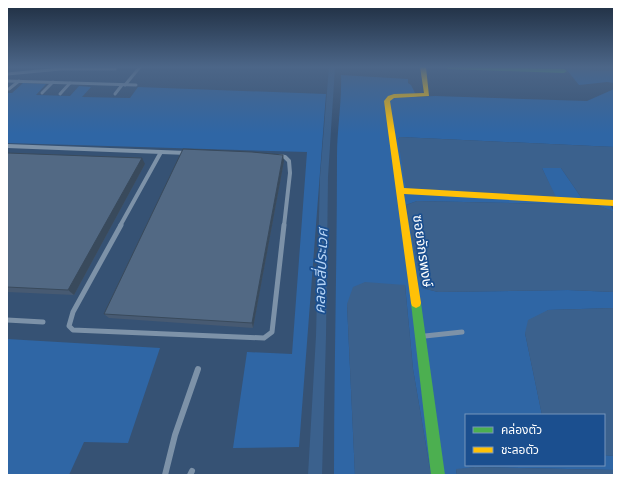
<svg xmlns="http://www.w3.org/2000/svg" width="621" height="482" font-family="Roboto,'Noto Sans Thai',sans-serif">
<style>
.green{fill:#2f66a5}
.water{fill:#3b618d}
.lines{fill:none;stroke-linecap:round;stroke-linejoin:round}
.canal{fill:#3b618d;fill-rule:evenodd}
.lane-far3{stroke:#7d92a8;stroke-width:3}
.lane-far2{stroke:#7d92a8;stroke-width:4}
.lane-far1{stroke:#7d92a8;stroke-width:5}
.lane{stroke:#7d92a8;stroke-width:6}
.fast{fill:#4caf50;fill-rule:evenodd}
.slow{fill:#ffc107;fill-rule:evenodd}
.wall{fill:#475a72}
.shaded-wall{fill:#394a5c}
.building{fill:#526984;stroke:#394a5c}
.labels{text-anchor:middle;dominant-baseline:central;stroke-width:3.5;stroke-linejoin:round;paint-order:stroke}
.street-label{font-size:14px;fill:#fff;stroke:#1b4f8f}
.water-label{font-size:15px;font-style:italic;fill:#b5d3f5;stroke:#1b4f8f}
</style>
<rect width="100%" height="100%" fill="#365274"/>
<g class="green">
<polygon points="566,69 614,71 614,83 607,82 579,85"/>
<path d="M341,75L408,79V83L411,85L417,97L435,96L587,101L614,89V147L400,137L398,139L556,199L542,168H561L583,200L611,206L614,212L597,205L417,201L406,205L422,288L438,292L568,290L614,292V308L548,310L525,333L542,415H466V465H604V455L614,456V470L475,467L456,470L457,475H431L413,369L405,285L347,304L355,475H334C334,369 337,263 337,156C337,129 342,102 341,75Z"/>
<polygon points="23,83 46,84 36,95 70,96 79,86 91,87 82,97 130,98 138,87 326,94 299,447 233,448 247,352 292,354 307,152 7,143 7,93 12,93"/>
<polygon points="7,339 160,348 128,443 84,442 69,475 7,475"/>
</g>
<g class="water">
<polygon points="481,67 614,67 614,71"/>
<polygon points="400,137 614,147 614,201 583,200 561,168 542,168 557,199 408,192 405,183 398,139"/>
<polygon points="417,201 597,205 613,211 614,292 568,290 438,292 422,288 406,205"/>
<polygon points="365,282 405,285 413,369 431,475 355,475 347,304 353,287"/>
<polygon points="614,308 614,456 604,455 604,415 542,415 525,333 528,320 548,310"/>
<polygon points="475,467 614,470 614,475 457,475 456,469"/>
</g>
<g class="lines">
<polygon class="canal" points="329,67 335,67 328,177 326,336 322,475 308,475 316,336 320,177"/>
<g class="lane-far3">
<polyline points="7,74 61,69 115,69"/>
<polyline points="7,81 136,85"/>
<polyline points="125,85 140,67"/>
<polyline points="9,89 19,81"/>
<polyline points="42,93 53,82"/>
<polyline points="60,94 70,83"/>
<polyline points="115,94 122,85"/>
</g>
<g class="lane-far2">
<polyline points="7,146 187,153"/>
<polyline points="279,156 285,157 289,161 290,173 284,226"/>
<polyline points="120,226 161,152"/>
</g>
<g class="lane-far1">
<polyline points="121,225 73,312 69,326 73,330 264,338 272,332 284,225"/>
<polyline points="7,320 43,322"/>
<polyline points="425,336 462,332"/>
</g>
<g class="lane">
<polyline points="165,475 175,435 198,369"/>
<polyline points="190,475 192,471"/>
</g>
<g class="fast">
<polygon points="445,67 481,67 564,69 567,71 564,73 448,69"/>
<polygon points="416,298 420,300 421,303 445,475 431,475 411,303 412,300"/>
</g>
<polygon class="slow" points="420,67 426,67 429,96 394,98 390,101 404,188 614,200 614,206 404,194 421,303 420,306 416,308 412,306 411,303 384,101 388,96 394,94 424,93"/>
</g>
<g class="wall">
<polygon points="7,153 145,164 74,295 7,292"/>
<polygon points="284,161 253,328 109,318 104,314"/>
</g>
<g class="shaded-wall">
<polygon points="283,155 284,161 253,328 252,323"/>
<polygon points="142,158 145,164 74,295 68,290"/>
</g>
<g class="building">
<polygon points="183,149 252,152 283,155 252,323 104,314"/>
<polygon points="7,153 142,158 68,290 7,287"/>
</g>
<linearGradient id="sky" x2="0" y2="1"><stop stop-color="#1e2d40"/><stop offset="0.5" stop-color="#4c6688"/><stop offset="1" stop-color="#4c6688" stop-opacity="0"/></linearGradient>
<rect width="621" height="134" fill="url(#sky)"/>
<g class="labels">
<g class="street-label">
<text transform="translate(423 251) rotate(82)">ซอยจักรพงษ์</text>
</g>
<g class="water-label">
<text transform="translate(321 271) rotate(-88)">คลองสี่ประเวศ</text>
</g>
</g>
<rect width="621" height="482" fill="none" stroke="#ffffff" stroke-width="16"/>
<rect x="465" y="414" width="140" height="52" fill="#1b4f8f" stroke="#7695bc"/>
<rect x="473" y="427" width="20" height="6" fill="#4caf50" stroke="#7695bc"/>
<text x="501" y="434" font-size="12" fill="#ffffff">คล่องตัว</text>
<rect x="473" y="447" width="20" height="6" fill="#ffc107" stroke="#7695bc"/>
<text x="501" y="454" font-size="12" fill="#ffffff">ชะลอตัว</text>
</svg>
